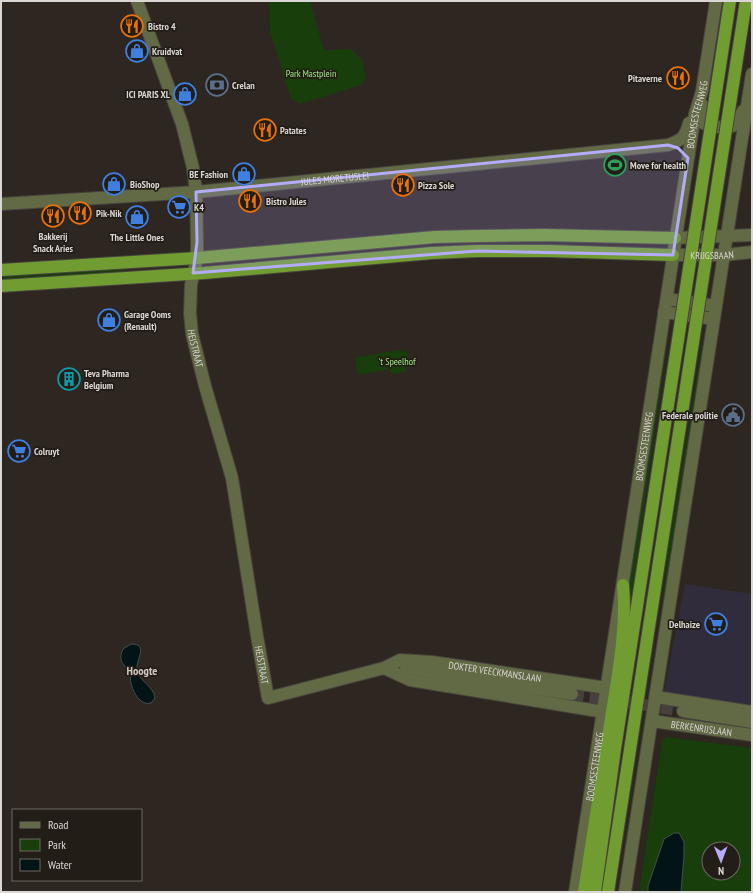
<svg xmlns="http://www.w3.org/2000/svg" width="753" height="893" font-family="'PT Sans Narrow',sans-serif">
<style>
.commercial{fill:#302c3c}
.green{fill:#183e0b;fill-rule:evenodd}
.water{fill:#031416;stroke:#444e4f}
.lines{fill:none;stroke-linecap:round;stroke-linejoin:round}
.secondary-tunnel{stroke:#47403c;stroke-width:12;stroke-dasharray:12 6;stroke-linecap:butt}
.secondary-casing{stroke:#48433e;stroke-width:14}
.highway-casing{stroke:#48433e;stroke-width:14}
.secondary{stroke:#616945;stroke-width:12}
.highway{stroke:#709c32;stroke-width:12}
.highway-bridge-casing{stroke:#48433e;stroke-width:14;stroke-linecap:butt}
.highway-bridge{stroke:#709c32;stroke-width:12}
.marked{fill:#b4acf9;fill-opacity:0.2;stroke:#b4acf9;stroke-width:3;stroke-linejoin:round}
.labels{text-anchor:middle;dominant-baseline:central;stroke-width:3.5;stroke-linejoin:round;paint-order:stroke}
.poi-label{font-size:10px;font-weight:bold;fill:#dad6d3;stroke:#231d17;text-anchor:start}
.park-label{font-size:10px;fill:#9ded87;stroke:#231d17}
.street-label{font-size:10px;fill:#dad6d3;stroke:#231d17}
.quarter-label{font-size:12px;font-weight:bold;fill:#cec5be;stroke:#231d17}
</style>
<rect width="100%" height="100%" fill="#2d2621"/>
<polygon class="commercial" points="685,584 752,594 752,707 664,693"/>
<g class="green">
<polygon points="269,1 310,1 324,50 351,49 362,60 366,78 361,85 300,104 291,99 270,32"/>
<polygon points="174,263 174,266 127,269 120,273 1,281 1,274"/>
<polygon points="664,337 668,338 625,643 633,542"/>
<polygon points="702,344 706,344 663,625 660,624 668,550"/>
<polygon points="398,350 406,352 409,355 406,372 391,374 390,369 358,375 355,358"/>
<polygon points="651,676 655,677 622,892 618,892"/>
<path d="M666,737L752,748V892H639L662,742ZM709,849H733V873H709Z"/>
</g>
<g class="water">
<path d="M131,644C149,644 136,659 137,669C138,681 154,686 155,698L151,703C140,706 133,692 131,683C130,680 131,677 130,674C125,663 117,663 123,649Z"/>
<polygon points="674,833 679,833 684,842 684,856 681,892 648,892 648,886 664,839"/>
</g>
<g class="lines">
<polyline class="secondary-tunnel" points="572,694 683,711"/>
<g class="secondary-casing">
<g id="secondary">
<path id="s1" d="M137,1L182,124L193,168L196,192L197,242V258L191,285L190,313L192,334L205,386L232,478L257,636L268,698L384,668L400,660L432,662L607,688"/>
<path d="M702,105L703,123C711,127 731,131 738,122C740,118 740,114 744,110"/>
<path id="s2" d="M1,204L196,192L668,145C682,140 685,138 689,123"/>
<polyline points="675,238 752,235"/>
<path id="s3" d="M673,255H724L752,252"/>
<polyline points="667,299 716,306"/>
<polyline points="664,312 714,319"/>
<polyline points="384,668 410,680 604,712"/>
<polyline points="406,668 417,669 497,683 572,694"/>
<polyline points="656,697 752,712"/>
<polyline points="683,711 752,722"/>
<path id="s4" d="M652,721L752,735"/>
<path id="s5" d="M575,892L695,114L702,91L716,1"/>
<polyline points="625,892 752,74"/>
</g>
</g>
<g class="highway-casing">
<g id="highway">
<polyline points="1,270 197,258 435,237 476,236 544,235 675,238"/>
<polyline points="1,286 204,273 432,253 477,251 548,251 673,255"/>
<path d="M584,892C593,834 602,776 611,718C618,674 627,629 623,585"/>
<polyline points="595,892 615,749 678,340"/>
<polyline points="608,892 693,342"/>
</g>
</g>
<use href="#secondary" class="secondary"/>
<use href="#highway" class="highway"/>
<g class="highway-bridge-casing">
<g id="highway-bridge">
<polyline points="678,340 730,1"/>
<polyline points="693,342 746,1"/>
</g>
</g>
<use href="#highway-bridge" class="highway-bridge"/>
</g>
<path class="marked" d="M668,145L678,148L688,158L673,255L477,251L193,273L197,242L196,192Z"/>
<defs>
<g id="restaurant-ring" transform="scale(1.15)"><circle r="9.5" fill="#231d17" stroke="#e8710a" stroke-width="1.5"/><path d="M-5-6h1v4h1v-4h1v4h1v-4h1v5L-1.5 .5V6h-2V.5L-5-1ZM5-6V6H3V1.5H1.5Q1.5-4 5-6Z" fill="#e8710a"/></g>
<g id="shop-ring" transform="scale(1.15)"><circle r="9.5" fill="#231d17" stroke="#3f7fe0" stroke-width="1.5"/><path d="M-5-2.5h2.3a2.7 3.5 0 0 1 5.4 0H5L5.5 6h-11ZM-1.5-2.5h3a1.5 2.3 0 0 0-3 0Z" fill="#3f7fe0"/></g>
<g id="bank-ring" transform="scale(1.15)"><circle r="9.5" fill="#231d17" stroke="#5c6f8a" stroke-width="1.5"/><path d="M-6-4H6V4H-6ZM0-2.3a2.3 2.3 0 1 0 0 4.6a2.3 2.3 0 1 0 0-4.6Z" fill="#5c6f8a"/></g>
<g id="stadium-ring" transform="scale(1.15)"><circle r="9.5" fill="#231d17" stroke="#2e9e5b" stroke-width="1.5"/><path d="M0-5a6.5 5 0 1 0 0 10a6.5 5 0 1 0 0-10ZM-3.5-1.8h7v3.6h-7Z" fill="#2e9e5b"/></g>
<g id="supermarket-ring" transform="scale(1.15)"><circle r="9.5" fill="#231d17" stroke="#3f7fe0" stroke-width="1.5"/><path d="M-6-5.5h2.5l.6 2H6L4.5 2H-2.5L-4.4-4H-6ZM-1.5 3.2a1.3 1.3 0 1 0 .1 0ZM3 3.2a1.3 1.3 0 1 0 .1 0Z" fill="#3f7fe0"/></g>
<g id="building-ring" transform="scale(1.15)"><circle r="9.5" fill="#231d17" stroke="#0f9aa8" stroke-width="1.5"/><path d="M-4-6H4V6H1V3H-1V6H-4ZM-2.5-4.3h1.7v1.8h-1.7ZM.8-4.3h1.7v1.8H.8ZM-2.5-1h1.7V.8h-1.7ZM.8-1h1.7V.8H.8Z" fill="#0f9aa8"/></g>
<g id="civic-ring" transform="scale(1.15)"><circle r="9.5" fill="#231d17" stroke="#5c6f8a" stroke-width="1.5"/><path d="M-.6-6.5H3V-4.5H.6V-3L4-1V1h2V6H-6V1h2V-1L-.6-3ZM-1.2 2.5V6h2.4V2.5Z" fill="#5c6f8a"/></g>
</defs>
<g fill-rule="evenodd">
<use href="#restaurant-ring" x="132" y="26"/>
<use href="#shop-ring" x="137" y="51"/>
<use href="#restaurant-ring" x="678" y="78"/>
<use href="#bank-ring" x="217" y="85"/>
<use href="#shop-ring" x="185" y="94"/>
<use href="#restaurant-ring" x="265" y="130"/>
<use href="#stadium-ring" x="615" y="165"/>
<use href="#shop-ring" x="244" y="174"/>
<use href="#shop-ring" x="114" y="184"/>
<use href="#restaurant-ring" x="403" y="185"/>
<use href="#restaurant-ring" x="250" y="201"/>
<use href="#supermarket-ring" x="179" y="207"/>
<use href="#restaurant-ring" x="80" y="213"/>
<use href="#restaurant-ring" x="53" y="216"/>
<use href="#shop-ring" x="137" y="217"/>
<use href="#shop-ring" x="109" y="320"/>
<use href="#building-ring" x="69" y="379"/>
<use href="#civic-ring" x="733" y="415"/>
<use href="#supermarket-ring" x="19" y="451"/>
<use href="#supermarket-ring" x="716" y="624"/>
</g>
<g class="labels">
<g class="poi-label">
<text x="148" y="26">Bistro 4</text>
<text x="152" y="51">Kruidvat</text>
<text x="662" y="78" text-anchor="end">Pitaverne</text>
<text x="232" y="85">Crelan</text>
<text x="170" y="94" text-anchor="end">ICI PARIS XL</text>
<text x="280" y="130">Patates</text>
<text x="630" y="165">Move for health</text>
<text x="228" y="174" text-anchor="end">BE Fashion</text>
<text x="130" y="184">BioShop</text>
<text x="418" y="185">Pizza Sole</text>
<text x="266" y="201">Bistro Jules</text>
<text x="194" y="207">K4</text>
<text x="96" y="213">Pik-Nik</text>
<text x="53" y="236" text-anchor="middle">Bakkerij<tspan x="53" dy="12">Snack Aries</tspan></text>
<text x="137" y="237" text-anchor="middle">The Little Ones</text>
<text x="124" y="314">Garage Ooms<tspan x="124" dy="12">(Renault)</tspan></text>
<text x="84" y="373">Teva Pharma<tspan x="84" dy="12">Belgium</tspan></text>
<text x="718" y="415" text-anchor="end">Federale politie</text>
<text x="34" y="451">Colruyt</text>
<text x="700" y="624" text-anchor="end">Delhaize</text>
</g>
<g class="park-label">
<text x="311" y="73">Park Mastplein</text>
<text x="397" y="361">'t Speelhof</text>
</g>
<g class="street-label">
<text stroke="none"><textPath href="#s5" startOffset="787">BOOMSESTEENWEG</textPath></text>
<text stroke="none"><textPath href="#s2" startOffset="335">JULES MORETUSLEI</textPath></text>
<text stroke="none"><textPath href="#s3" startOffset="39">KRIJGSBAAN</textPath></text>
<text stroke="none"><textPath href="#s1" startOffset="358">HEISTRAAT</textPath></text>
<text stroke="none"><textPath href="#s5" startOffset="451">BOOMSESTEENWEG</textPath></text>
<text stroke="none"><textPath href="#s1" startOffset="682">HEISTRAAT</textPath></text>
<text stroke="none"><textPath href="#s1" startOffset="949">DOKTER VEECKMANSLAAN</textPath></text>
<text stroke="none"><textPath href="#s4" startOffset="50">BERKENRIJSLAAN</textPath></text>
<text stroke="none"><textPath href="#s5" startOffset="127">BOOMSESTEENWEG</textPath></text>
</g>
<g class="quarter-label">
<text x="142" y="670">Hoogte</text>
</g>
</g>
<rect width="753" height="893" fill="none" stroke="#dad6d3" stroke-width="4"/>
<rect x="12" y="809" width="130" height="72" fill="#231d17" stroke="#6c6762"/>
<rect x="20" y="822" width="20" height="6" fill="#616945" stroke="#6c6762"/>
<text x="48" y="829" font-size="12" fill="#dad6d3">Road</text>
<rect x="20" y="839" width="20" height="12" fill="#183e0b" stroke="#6c6762"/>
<text x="48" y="849" font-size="12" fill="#dad6d3">Park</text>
<rect x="20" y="859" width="20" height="12" fill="#031416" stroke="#6c6762"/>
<text x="48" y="869" font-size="12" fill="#dad6d3">Water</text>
<g transform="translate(721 861) rotate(179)"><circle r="19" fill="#231d17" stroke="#6c6762"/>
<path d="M0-3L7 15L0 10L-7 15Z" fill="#b4acf9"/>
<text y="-6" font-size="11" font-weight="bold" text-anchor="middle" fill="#dad6d3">N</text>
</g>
</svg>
